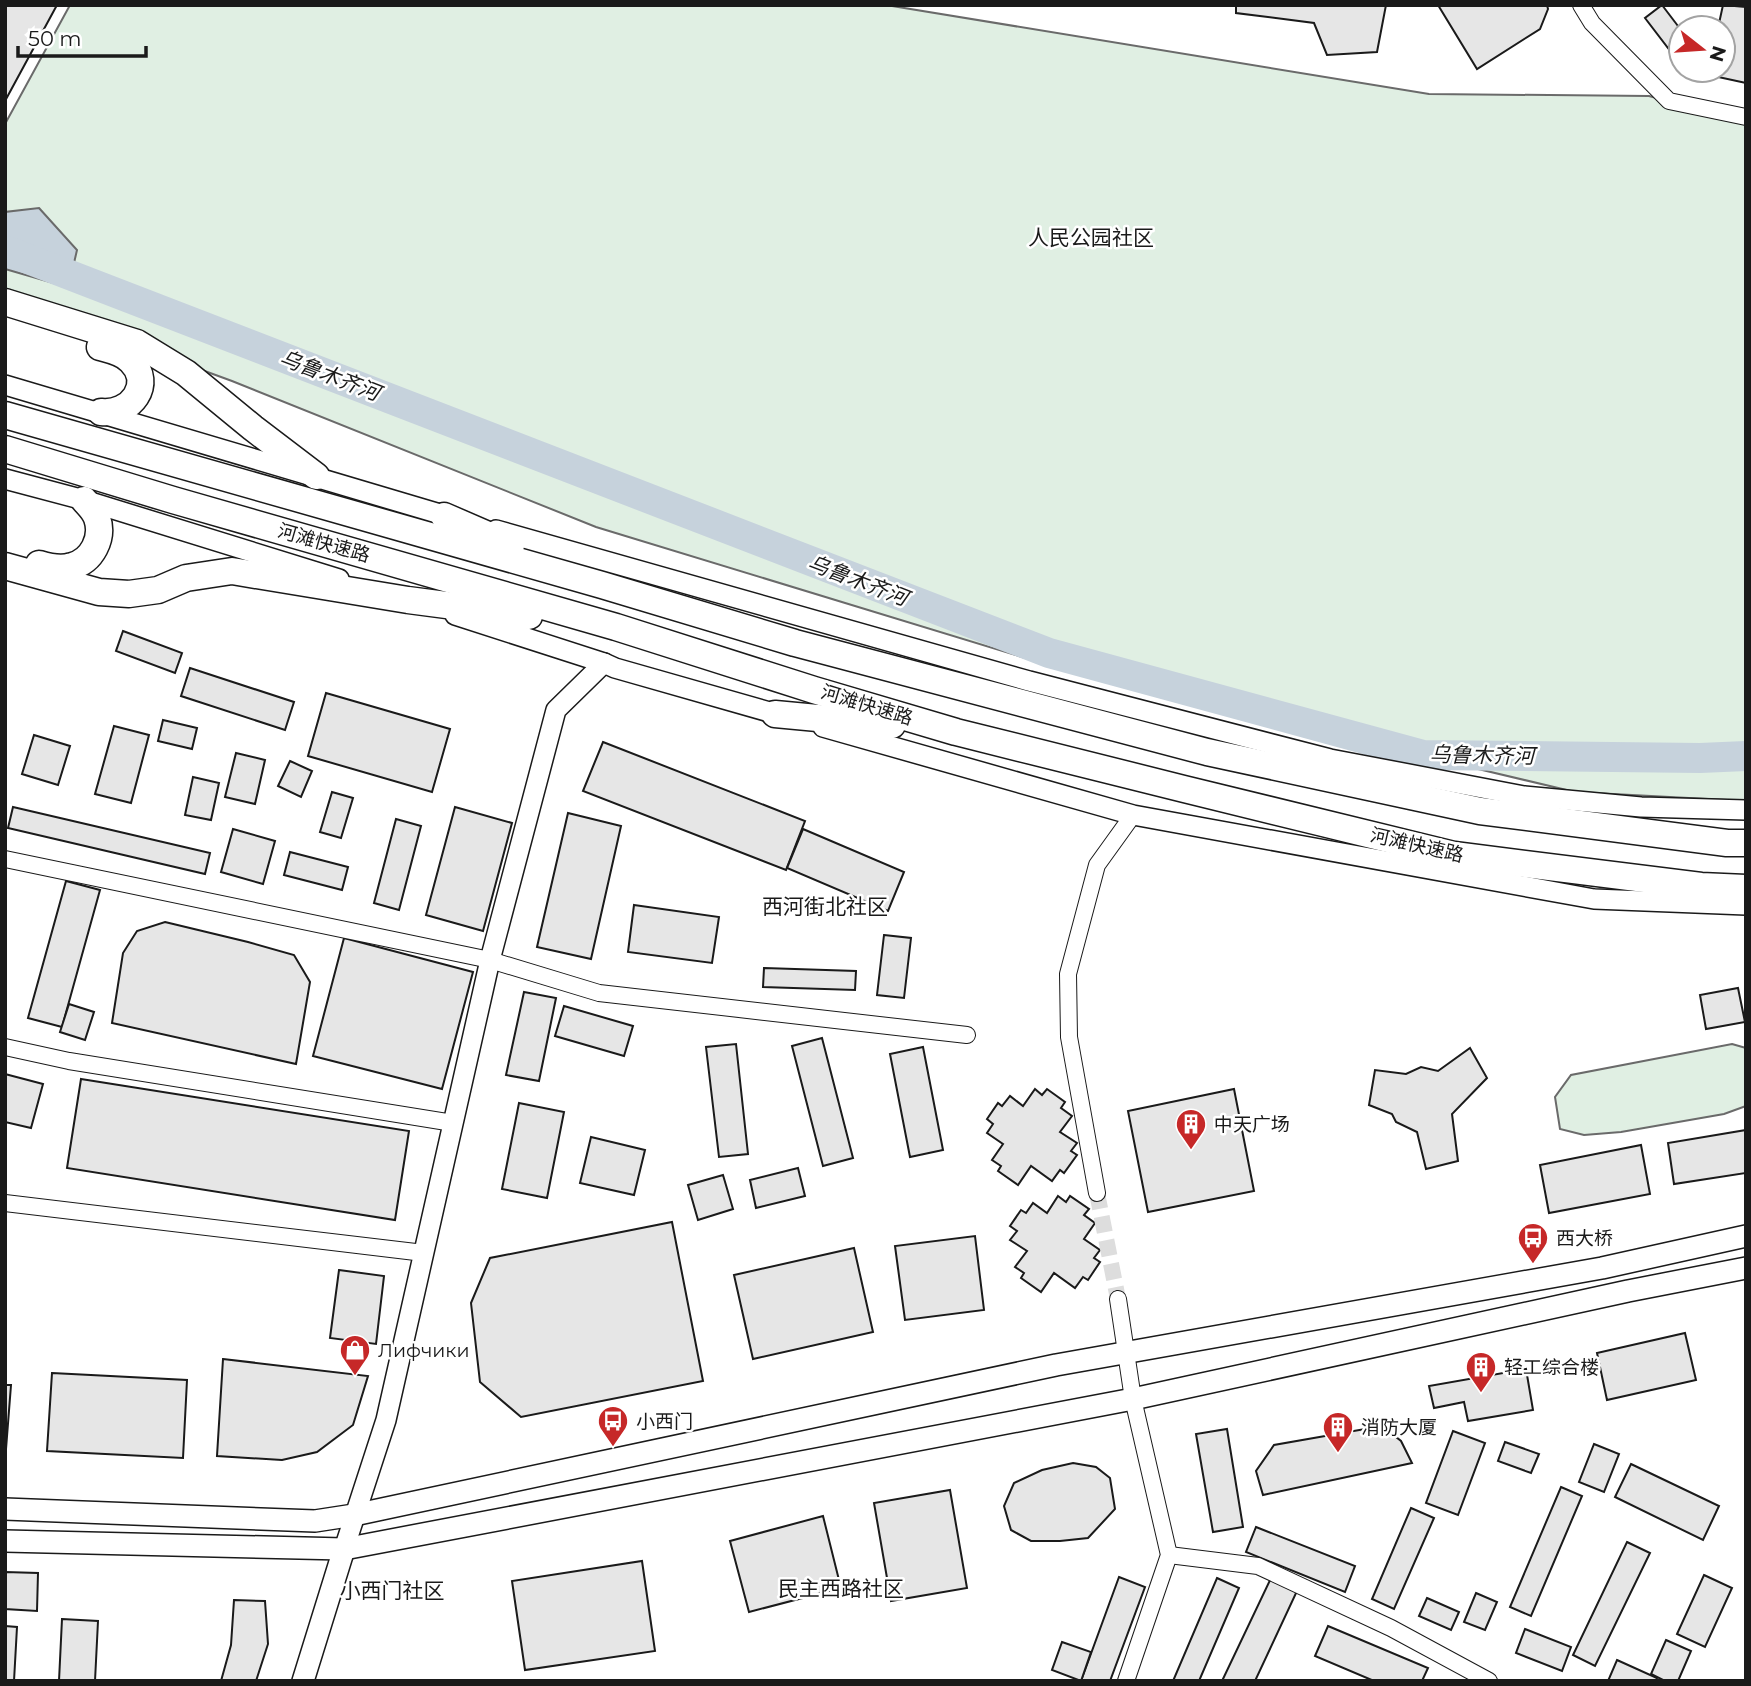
<svg xmlns="http://www.w3.org/2000/svg" width="1751" height="1686" font-family="Montserrat,'Noto Sans SC',sans-serif">
<style>
.green{fill:#e0efe3;stroke:#6a6a6a;stroke-width:2}
.water{fill:#c6d2dc;stroke:#6a6a6a;stroke-width:2}
.lines{fill:none;stroke-linecap:round;stroke-linejoin:round}
.river{stroke:#c6d2dc;stroke-width:30}
.building{fill:#e6e6e6;stroke:#1a1a1a;stroke-width:2}
.minor-tunnel{stroke:#ddd;stroke-width:16;stroke-dasharray:16 8;stroke-linecap:butt}
.minor-casing{stroke:#1a1a1a;stroke-width:18}
.tertiary-casing{stroke:#1a1a1a;stroke-width:22}
.secondary-casing{stroke:#1a1a1a;stroke-width:24}
.trunk-casing{stroke:#1a1a1a;stroke-width:29}
.minor{stroke:#fff;stroke-width:16}
.tertiary{stroke:#fff;stroke-width:19}
.secondary{stroke:#fff;stroke-width:21}
.trunk{stroke:#fff;stroke-width:26}
.labels{text-anchor:middle;dominant-baseline:central;stroke-width:5;stroke-linejoin:round;paint-order:stroke}
.street-label{font-size:19px;fill:#1a1a1a;stroke:#fff}
.poi-label{font-size:19px;fill:#1a1a1a;stroke:#fff;text-anchor:start}
.neighbourhood-label{font-size:21px;fill:#1a1a1a;stroke:#fff}
.water-label{font-size:21px;font-style:italic;fill:#1a1a1a;stroke:#fff}
</style>
<rect width="100%" height="100%" fill="#fff"/>
<g class="green">
<polygon points="70,5 886,5 1429,94 1649,96 1746,122 1746,801 1575,792 1078,674 596,527 232,381 5,298 5,124"/>
<polygon points="1732,1044 1746,1048 1746,1106 1724,1114 1621,1132 1584,1135 1560,1129 1555,1097 1571,1075"/>
</g>
<polygon class="water" points="39,208 77,250 71,276 64,286 5,269 5,212"/>
<g class="lines">
<polyline class="river" points="5,250 1049,653 1423,755 1700,758 1746,756"/>
</g>
<g class="building">
<polygon points="5,5 57,5 5,101"/>
<polygon points="1236,5 1386,5 1377,52 1327,55 1314,23 1236,13"/>
<polygon points="1438,5 1547,5 1548,9 1540,29 1477,69"/>
<polygon points="1662,5 1681,30 1681,65 1645,18"/>
<polygon points="1723,5 1746,7 1746,83 1709,75 1710,70 1723,70 1723,28 1718,28"/>
<polygon points="123,631 182,653 175,673 116,651"/>
<polygon points="190,668 294,702 285,730 181,696"/>
<polygon points="326,693 450,729 432,792 308,756"/>
<polygon points="163,720 197,728 192,749 158,741"/>
<polygon points="114,726 149,735 131,803 95,794"/>
<polygon points="34,735 70,746 58,785 22,774"/>
<polygon points="603,742 805,821 786,870 583,791"/>
<polygon points="236,753 265,760 255,804 225,797"/>
<polygon points="290,761 312,771 301,797 278,786"/>
<polygon points="193,777 219,783 211,820 185,815"/>
<polygon points="332,792 353,798 341,838 320,832"/>
<polygon points="13,807 210,853 205,874 8,828"/>
<polygon points="455,807 512,823 483,931 426,915"/>
<polygon points="568,813 621,826 591,959 537,947"/>
<polygon points="396,819 421,826 399,910 374,903"/>
<polygon points="233,829 275,841 263,884 221,872"/>
<polygon points="803,829 904,872 888,911 787,868"/>
<polygon points="290,852 348,867 342,890 284,875"/>
<polygon points="66,881 100,890 62,1027 28,1018"/>
<polygon points="634,905 719,917 712,963 628,952"/>
<polygon points="165,922 248,942 294,955 310,982 296,1064 112,1023 123,953 137,931"/>
<polygon points="884,935 911,938 904,998 877,995"/>
<polygon points="344,938 473,972 442,1089 313,1056"/>
<polygon points="764,968 856,971 855,990 763,987"/>
<polygon points="1738,988 1745,1022 1706,1029 1700,995"/>
<polygon points="524,992 556,998 539,1081 506,1075"/>
<polygon points="69,1004 94,1012 85,1040 60,1032"/>
<polygon points="564,1006 633,1026 624,1056 555,1036"/>
<polygon points="822,1038 853,1158 823,1166 792,1046"/>
<polygon points="736,1044 748,1154 719,1157 706,1047"/>
<polygon points="923,1047 943,1150 910,1157 890,1054"/>
<polygon points="1470,1048 1487,1078 1452,1114 1458,1161 1426,1169 1417,1132 1396,1122 1392,1114 1369,1105 1375,1070 1406,1074 1421,1067 1438,1071"/>
<polygon points="5,1074 43,1084 31,1128 5,1122"/>
<polygon points="81,1079 409,1131 395,1220 67,1168"/>
<polygon points="1035,1089 1042,1095 1047,1089 1065,1102 1061,1108 1072,1116 1060,1132 1077,1143 1071,1151 1077,1155 1064,1173 1060,1170 1052,1181 1031,1166 1018,1185 998,1171 1001,1166 992,1160 1003,1144 987,1133 993,1124 987,1119 998,1103 1002,1106 1010,1096 1023,1106"/>
<polygon points="1234,1089 1254,1191 1148,1212 1128,1111"/>
<polygon points="519,1103 564,1112 547,1198 502,1189"/>
<polygon points="1746,1130 1746,1173 1674,1184 1668,1143"/>
<polygon points="591,1137 645,1150 634,1195 580,1183"/>
<polygon points="1641,1145 1650,1194 1549,1213 1540,1165"/>
<polygon points="798,1168 805,1196 756,1208 750,1180"/>
<polygon points="723,1175 733,1209 698,1220 688,1185"/>
<polygon points="1058,1196 1066,1202 1070,1196 1089,1209 1084,1215 1095,1223 1084,1239 1100,1250 1094,1258 1100,1262 1088,1280 1083,1277 1075,1288 1054,1273 1041,1292 1021,1278 1024,1273 1015,1267 1027,1251 1010,1240 1017,1231 1010,1226 1021,1210 1026,1213 1033,1203 1047,1213"/>
<polygon points="672,1222 703,1381 521,1417 480,1382 471,1303 490,1258"/>
<polygon points="975,1236 984,1310 905,1320 895,1246"/>
<polygon points="854,1248 873,1332 753,1359 734,1275"/>
<polygon points="339,1270 384,1276 376,1344 330,1338"/>
<polygon points="1685,1333 1696,1380 1607,1400 1597,1353"/>
<polygon points="223,1359 368,1376 353,1425 317,1452 282,1460 217,1456"/>
<polygon points="1526,1369 1533,1410 1468,1421 1464,1402 1434,1408 1429,1386"/>
<polygon points="52,1373 187,1380 183,1458 47,1451"/>
<polygon points="5,1385 11,1385 6,1449 5,1449"/>
<polygon points="1382,1426 1401,1441 1412,1463 1263,1495 1256,1471 1274,1445"/>
<polygon points="1227,1429 1243,1527 1213,1532 1196,1434"/>
<polygon points="1453,1431 1485,1443 1458,1515 1426,1503"/>
<polygon points="1505,1442 1539,1454 1531,1473 1498,1461"/>
<polygon points="1594,1444 1619,1454 1604,1492 1579,1482"/>
<polygon points="1073,1463 1096,1467 1110,1478 1115,1509 1088,1538 1060,1541 1031,1541 1011,1530 1004,1506 1014,1483 1042,1470"/>
<polygon points="1631,1464 1719,1506 1703,1540 1615,1497"/>
<polygon points="1561,1487 1582,1496 1531,1616 1510,1607"/>
<polygon points="950,1490 967,1588 891,1601 874,1503"/>
<polygon points="1411,1508 1434,1518 1394,1609 1372,1599"/>
<polygon points="823,1516 841,1588 749,1612 730,1541"/>
<polygon points="1256,1527 1355,1566 1345,1592 1246,1552"/>
<polygon points="1627,1542 1650,1553 1595,1666 1573,1655"/>
<polygon points="642,1561 655,1651 525,1670 512,1581"/>
<polygon points="5,1572 38,1573 37,1611 5,1609"/>
<polygon points="1704,1575 1732,1588 1705,1647 1677,1634"/>
<polygon points="1119,1577 1145,1587 1110,1681 1081,1681"/>
<polygon points="1217,1578 1239,1588 1199,1681 1173,1681"/>
<polygon points="1271,1578 1297,1591 1255,1681 1222,1681"/>
<polygon points="1476,1593 1497,1602 1485,1630 1464,1622"/>
<polygon points="1427,1598 1459,1612 1451,1630 1419,1616"/>
<polygon points="234,1600 265,1601 268,1644 256,1681 221,1681 231,1645"/>
<polygon points="62,1619 98,1621 95,1681 59,1681"/>
<polygon points="5,1626 17,1627 14,1681 5,1681"/>
<polygon points="1328,1626 1428,1668 1422,1681 1374,1681 1315,1656"/>
<polygon points="1525,1629 1571,1647 1562,1671 1516,1653"/>
<polygon points="1666,1640 1691,1651 1678,1681 1665,1681 1651,1674"/>
<polygon points="1062,1642 1091,1652 1081,1681 1052,1670"/>
<polygon points="1617,1660 1657,1678 1656,1681 1608,1681"/>
</g>
<g class="lines">
<polyline class="minor-tunnel" points="1097,1193 1118,1299"/>
<g class="minor-casing">
<g id="minor">
<polyline points="1581,5 1592,23 1669,101 1746,117"/>
<polyline points="5,859 490,960 599,993 967,1035"/>
<polyline points="5,1047 69,1061 453,1123"/>
<polyline points="1097,1193 1069,1037 1068,974 1097,865 1133,815"/>
<polyline points="5,1203 424,1253"/>
<polyline points="1118,1299 1133,1399 1169,1555 1126,1681"/>
<polyline points="1169,1555 1258,1566 1391,1628 1489,1681"/>
</g>
</g>
<g class="tertiary-casing">
<g id="tertiary">
<polyline points="5,385 457,519"/>
<polyline points="5,479 84,500 339,579"/>
<polyline points="496,530 1029,681 1330,759 1524,796 1641,807 1746,810"/>
<polyline points="455,615 604,663 615,668 787,717"/>
<polyline points="823,727 1133,815 1594,899 1746,905"/>
<polyline points="344,1549 386,1420 490,960 556,710 604,663"/>
</g>
</g>
<g class="secondary-casing">
<g id="secondary">
<polyline points="5,1509 315,1521 354,1515 1056,1365 1602,1268 1746,1236"/>
<polyline points="5,1541 344,1549 1133,1399 1628,1291 1746,1268"/>
<polyline points="303,1681 344,1549"/>
</g>
</g>
<g class="trunk-casing">
<g id="trunk">
<polyline points="5,302 137,343 186,373 253,428 316,476"/>
<path d="M100,347C111,350 123,352 131,361C154,384 131,415 101,412"/>
<polyline points="5,415 602,585 795,643 1207,752 1480,811 1727,843 1746,843"/>
<polyline points="5,449 173,500 616,627 814,690 956,732 1184,789 1454,855 1701,886 1746,888"/>
<polyline points="444,516 511,545"/>
<path d="M39,564C49,567 61,570 72,566C92,561 104,538 97,518C94,510 89,506 84,500"/>
<polyline points="5,566 99,592 129,594 158,590 186,578 232,571 408,600 529,616"/>
<polyline points="775,714 892,725"/>
</g>
</g>
<use href="#minor" class="minor"/>
<use href="#tertiary" class="tertiary"/>
<use href="#secondary" class="secondary"/>
<use href="#trunk" class="trunk"/>
</g>
<defs>
<g id="building-pin" transform="scale(1.575)"><path d="M0 17L-7.5 6A9.5 9.5 0 1 1 7.5 6Z" fill="#c62828" stroke="#fff"/><path d="M-4-6H4V6H1V3H-1V6H-4ZM-2.5-4.3h1.7v1.8h-1.7ZM.8-4.3h1.7v1.8H.8ZM-2.5-1h1.7V.8h-1.7ZM.8-1h1.7V.8H.8Z" fill="#fff"/></g>
<g id="bus-pin" transform="scale(1.575)"><path d="M0 17L-7.5 6A9.5 9.5 0 1 1 7.5 6Z" fill="#c62828" stroke="#fff"/><path d="M-5-6H5V4H4V6H2V4H-2V6H-4V4H-5ZM-3.5-4V0h7V-4ZM-3.5 1.2v1.5H-2V1.2ZM2 1.2v1.5H3.5V1.2Z" fill="#fff"/></g>
<g id="shop-pin" transform="scale(1.575)"><path d="M0 17L-7.5 6A9.5 9.5 0 1 1 7.5 6Z" fill="#c62828" stroke="#fff"/><path d="M-5-2.5h2.3a2.7 3.5 0 0 1 5.4 0H5L5.5 6h-11ZM-1.5-2.5h3a1.5 2.3 0 0 0-3 0Z" fill="#fff"/></g>
</defs>
<g fill-rule="evenodd">
<use href="#building-pin" x="1191" y="1124"/>
<use href="#bus-pin" x="1533" y="1238"/>
<use href="#shop-pin" x="355" y="1350"/>
<use href="#building-pin" x="1481" y="1367"/>
<use href="#bus-pin" x="613" y="1421"/>
<use href="#building-pin" x="1338" y="1427"/>
</g>
<g class="labels">
<g class="street-label">
<text transform="translate(324 543) rotate(16)">河滩快速路</text>
<text transform="translate(867 705) rotate(17)">河滩快速路</text>
<text transform="translate(1417 845) rotate(13)">河滩快速路</text>
</g>
<g class="poi-label">
<text x="1214" y="1124">中天广场</text>
<text x="1556" y="1238">西大桥</text>
<text x="378" y="1350">Лифчики</text>
<text x="1504" y="1367">轻工综合楼</text>
<text x="636" y="1421">小西门</text>
<text x="1361" y="1427">消防大厦</text>
</g>
<g class="neighbourhood-label">
<text x="1091" y="237">人民公园社区</text>
<text x="825" y="906">西河街北社区</text>
<text x="841" y="1588">民主西路社区</text>
<text x="392" y="1590">小西门社区</text>
</g>
<g class="water-label">
<text transform="translate(330 375) rotate(21)">乌鲁木齐河</text>
<text transform="translate(858 580) rotate(21)">乌鲁木齐河</text>
<text transform="translate(1482 755) rotate(1)">乌鲁木齐河</text>
</g>
</g>
<rect width="1751" height="1686" fill="none" stroke="#1a1a1a" stroke-width="14"/>
<g transform="translate(1702 49) rotate(107)"><circle r="33" fill="#ffffff" stroke="#a3a3a3" stroke-width="2"/>
<path d="M0-5L12 26L0 18L-12 26Z" fill="#c62828"/>
<text y="-10" font-size="19" font-weight="bold" text-anchor="middle" fill="#1a1a1a">N</text>
</g>
<path d="M18 46v10h128v-10" fill="none" stroke="#1a1a1a" stroke-width="3.5"/>
<text x="28" y="46" font-size="21" fill="#1a1a1a" stroke="#ffffff" stroke-width="5" paint-order="stroke">50 m</text>
</svg>
